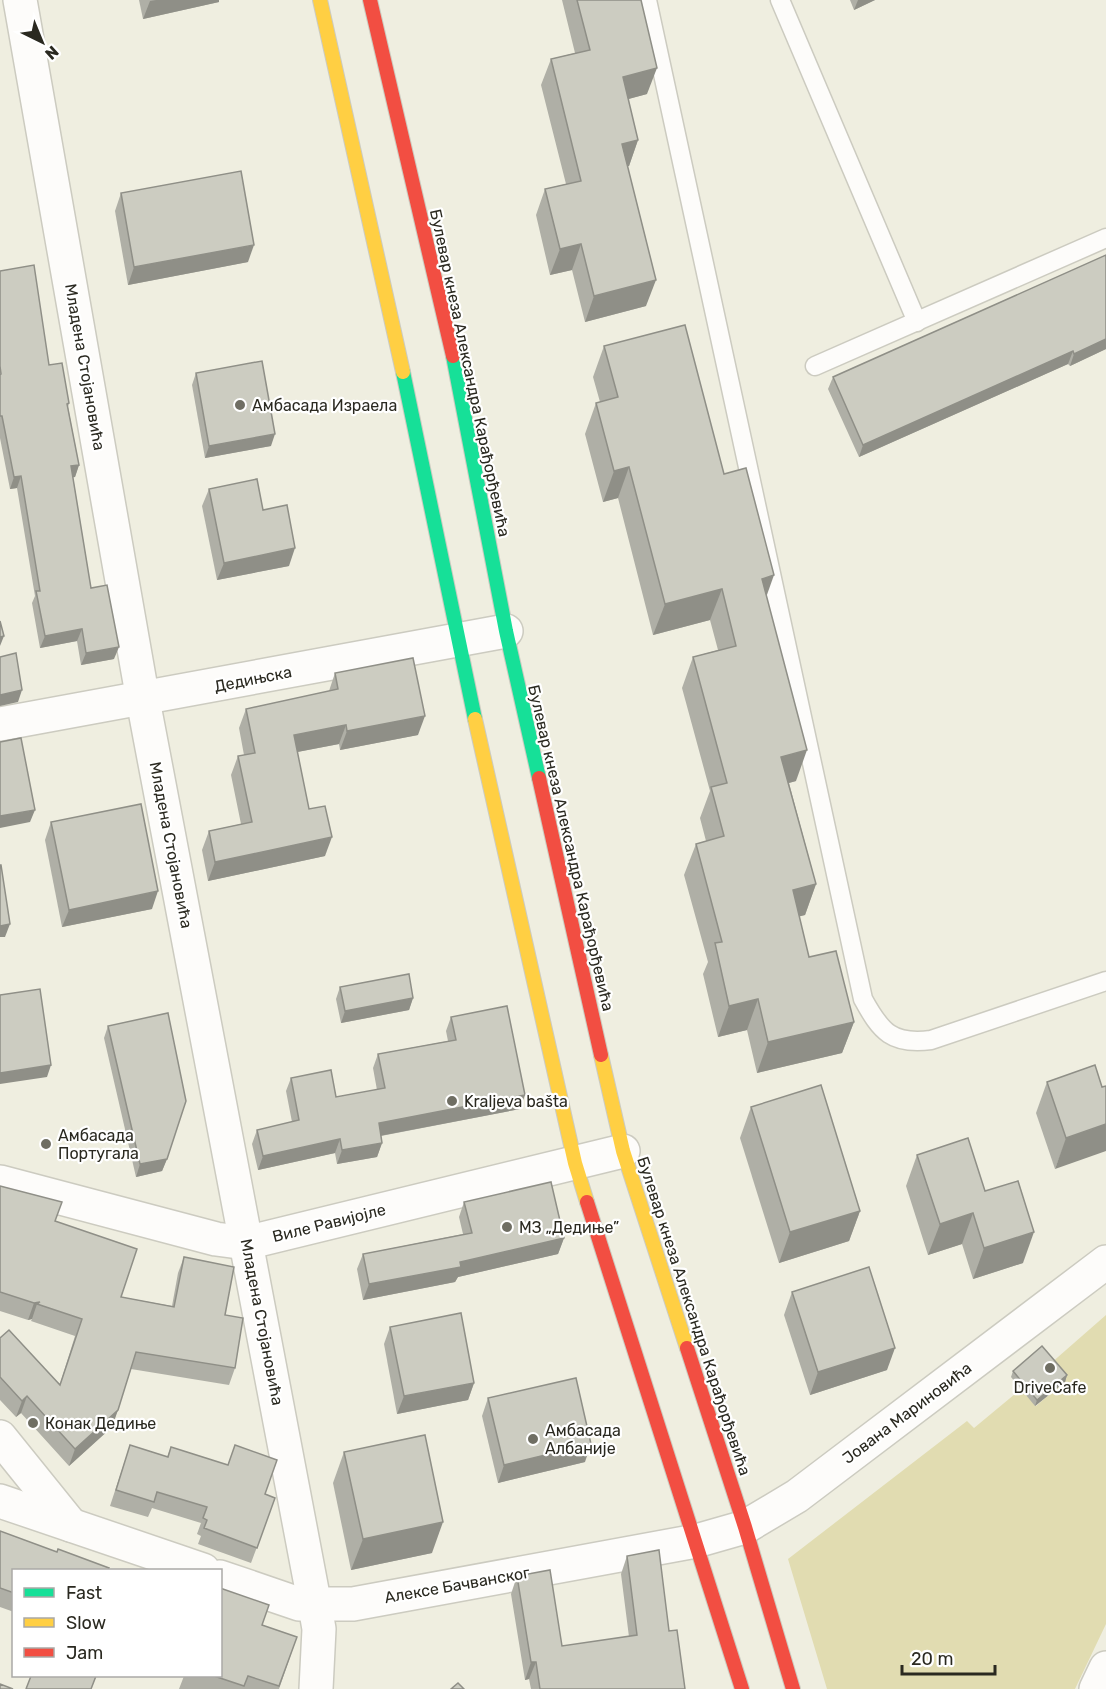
<svg xmlns="http://www.w3.org/2000/svg" width="1106" height="1689" font-family="Rubik,sans-serif">
<style>
.green{fill:#e1dcb1}
.lines{fill:none;stroke-linecap:round;stroke-linejoin:round}
.lane-casing{stroke:#cccbc0;stroke-width:21}
.street-casing{stroke:#cccbc0;stroke-width:36}
.fast-casing{stroke:#cccbc0;stroke-width:16}
.slow-casing{stroke:#cccbc0;stroke-width:16}
.jam-casing{stroke:#cccbc0;stroke-width:16}
.lane{stroke:#fdfcfa;stroke-width:18}
.street{stroke:#fdfcfa;stroke-width:33}
.fast{stroke:#16e098;stroke-width:14}
.slow{stroke:#ffcf43;stroke-width:14}
.jam{stroke:#f24e42;stroke-width:14}
.wall{fill:#afafa6}
.shaded-wall{fill:#8f8f87}
.building{fill:#ccccc1;stroke:#8f8f87;stroke-width:1.5}
.poi-dot{fill:#6f6e63;stroke:#fff;stroke-width:2}
.labels{text-anchor:middle;dominant-baseline:central;stroke-width:4.5;stroke-linejoin:round;paint-order:stroke}
.street-label{font-size:16px;fill:#2a2920;stroke:#fff}
.poi-label{font-size:16px;fill:#2a2920;stroke:#fff;text-anchor:start}
</style>
<rect width="100%" height="100%" fill="#efeee0"/>
<polygon class="green" points="1106,1315 1106,1624 1075,1689 827,1689 788,1559 967,1421 974,1428 1021,1389 1036,1406 1064,1382 1050,1364"/>
<g class="lines">
<g class="lane-casing">
<g id="lane">
<path d="M647,0L863,999C881,1032 892,1045 931,1040L1106,981"/>
<polyline points="780,0 917,322"/>
<polyline points="815,366 1106,238"/>
</g>
</g>
<g class="street-casing">
<g id="street">
<polyline points="20,0 143,700 315,1606 319,1629 316,1689"/>
<polyline points="0,724 506,631"/>
<polyline points="0,1182 216,1239 246,1243 623,1151"/>
<polyline points="0,1437 71,1525"/>
<polyline points="0,1501 203,1570"/>
<polyline points="220,1577 299,1604 353,1604 696,1541 745,1527 797,1496 1106,1262"/>
<polyline points="1096,1689 1106,1668"/>
</g>
</g>
<g class="fast-casing">
<g id="fast">
<polyline points="453,356 506,631 539,778"/>
<polyline points="403,372 475,719"/>
</g>
</g>
<g class="slow-casing">
<g id="slow">
<polyline points="320,0 403,372"/>
<polyline points="475,719 575,1163 587,1202"/>
<polyline points="601,1055 623,1151 687,1348"/>
</g>
</g>
<g class="jam-casing">
<g id="jam">
<polyline points="370,0 453,356"/>
<polyline points="539,778 601,1055"/>
<polyline points="587,1202 742,1689"/>
<polyline points="687,1348 745,1527 793,1689"/>
</g>
</g>
<use href="#lane" class="lane"/>
<use href="#street" class="street"/>
<use href="#fast" class="fast"/>
<use href="#slow" class="slow"/>
<use href="#jam" class="jam"/>
</g>
<g class="wall">
<polygon points="139,0 219,0 219,2 143,19"/>
<polygon points="562,0 641,0 647,94 628,99 638,140 629,166 627,166 646,306 585,322 572,270 550,275 536,215 545,189 566,184 541,85 551,59 575,53"/>
<polygon points="850,0 875,0 854,10"/>
<polygon points="121,193 248,262 128,285 115,211"/>
<polygon points="1106,255 1106,349 1070,366 1068,364 859,457 828,389 833,377"/>
<polygon points="0,271 69,403 68,407 79,465 75,477 73,477 91,588 114,659 81,665 77,641 40,648 32,603 35,596 17,488 10,489 0,438"/>
<polygon points="604,346 724,474 766,597 796,781 789,783 816,884 805,915 799,916 809,957 854,1022 842,1053 757,1073 747,1030 718,1037 703,974 708,962 684,875 696,844 706,841 700,818 710,791 682,688 693,657 718,650 710,620 653,635 618,498 603,502 585,434 596,403 600,402 593,377"/>
<polygon points="196,373 271,446 205,458 192,385"/>
<polygon points="209,489 263,510 289,566 217,580 202,506"/>
<polygon points="335,673 418,735 340,750 339,744 297,752 309,809 325,856 208,881 202,850 209,831 241,824 231,775 238,756 244,755 239,728 246,709 329,691"/>
<polygon points="51,822 152,909 62,927 45,840"/>
<polygon points="340,987 413,998 409,1010 341,1023 336,999"/>
<polygon points="451,1017 520,1109 381,1136 382,1143 377,1157 337,1164 335,1153 258,1170 252,1144 257,1130 292,1122 286,1091 291,1078 336,1097 377,1090 373,1068 378,1054 448,1041 446,1031"/>
<polygon points="108,1026 167,1159 162,1171 136,1177 104,1038"/>
<polygon points="1095,1065 1055,1169 1036,1113 1047,1082"/>
<polygon points="751,1107 860,1211 849,1241 779,1263 740,1138"/>
<polygon points="917,1155 985,1191 1023,1263 973,1279 962,1244 928,1255 906,1186"/>
<polygon points="0,1186 55,1221 121,1297 172,1306 178,1273 184,1257 225,1315 235,1368 229,1385 131,1369 112,1427 69,1466 21,1413 16,1417 0,1400 0,1338 60,1384 75,1336 31,1321 32,1319 28,1320 0,1311"/>
<polygon points="464,1202 564,1238 558,1254 458,1277 455,1282 363,1300 357,1269 363,1254 463,1234 459,1217"/>
<polygon points="792,1292 887,1370 810,1395 784,1315"/>
<polygon points="390,1327 474,1383 468,1400 397,1414 384,1344"/>
<polygon points="1013,1371 1067,1375 1065,1382 1035,1406 1011,1377"/>
<polygon points="488,1398 585,1462 498,1483 482,1416"/>
<polygon points="130,1445 167,1457 171,1447 265,1494 275,1498 251,1563 198,1544 201,1536 197,1534 201,1523 152,1508 148,1517 110,1506"/>
<polygon points="344,1452 432,1553 351,1570 333,1483"/>
<polygon points="0,1531 57,1552 109,1568 14,1570 14,1612 0,1607"/>
<polygon points="627,1556 669,1631 685,1689 531,1689 529,1679 525,1680 511,1594 517,1576 562,1646 629,1637 621,1574"/>
<polygon points="262,1625 297,1637 279,1689 179,1689 184,1676 220,1676"/>
</g>
<g class="shaded-wall">
<polygon points="156,0 219,0 219,2 143,19 150,1"/>
<polygon points="858,0 875,0 854,10"/>
<polygon points="657,68 647,94 614,103 623,77"/>
<polygon points="638,140 629,166 613,170 622,144"/>
<polygon points="581,244 572,270 550,275 560,249"/>
<polygon points="254,245 248,262 128,285 134,267"/>
<polygon points="656,280 646,306 585,322 594,296"/>
<polygon points="1106,339 1106,349 1070,366 1074,354"/>
<polygon points="1073,351 1068,364 859,457 863,445"/>
<polygon points="275,434 271,446 205,458 209,446"/>
<polygon points="79,465 75,477 66,479 71,466"/>
<polygon points="629,467 618,498 603,502 614,471"/>
<polygon points="21,476 17,488 10,489 14,477"/>
<polygon points="295,548 289,566 217,580 224,563"/>
<polygon points="774,575 763,606 762,579"/>
<polygon points="722,589 710,620 653,635 665,604"/>
<polygon points="82,629 77,641 40,648 45,636"/>
<polygon points="4,636 0,646 0,637"/>
<polygon points="119,647 114,659 81,665 86,653"/>
<polygon points="22,690 18,702 0,706 0,695"/>
<polygon points="425,716 418,735 340,750 347,731"/>
<polygon points="346,725 339,744 287,754 294,735"/>
<polygon points="807,750 796,781 770,788 781,757"/>
<polygon points="35,810 30,822 0,828 0,816"/>
<polygon points="332,837 325,856 208,881 215,862"/>
<polygon points="816,884 805,915 782,921 793,890"/>
<polygon points="158,891 152,909 62,927 69,910"/>
<polygon points="10,924 5,937 0,937 0,926"/>
<polygon points="413,998 409,1010 341,1023 345,1011"/>
<polygon points="758,999 747,1030 718,1037 729,1006"/>
<polygon points="854,1022 842,1053 757,1073 768,1042"/>
<polygon points="51,1065 47,1077 0,1084 0,1073"/>
<polygon points="525,1095 520,1109 374,1137 379,1123"/>
<polygon points="1106,1124 1106,1151 1055,1169 1066,1138"/>
<polygon points="340,1139 335,1153 258,1170 263,1156"/>
<polygon points="382,1143 377,1157 337,1164 342,1150"/>
<polygon points="167,1159 162,1171 136,1177 140,1164"/>
<polygon points="860,1211 849,1241 779,1263 790,1232"/>
<polygon points="973,1213 962,1244 928,1255 940,1224"/>
<polygon points="1034,1232 1023,1263 973,1279 984,1248"/>
<polygon points="564,1238 558,1254 458,1277 455,1282 363,1300 369,1284 460,1262"/>
<polygon points="40,1302 37,1304 32,1319 28,1320 34,1303"/>
<polygon points="895,1348 887,1370 810,1395 818,1372"/>
<polygon points="1067,1375 1065,1382 1035,1406 1037,1400"/>
<polygon points="474,1383 468,1400 397,1414 404,1396"/>
<polygon points="27,1396 21,1413 16,1417 22,1401"/>
<polygon points="118,1410 112,1427 69,1466 75,1449"/>
<polygon points="591,1444 585,1462 498,1483 504,1465"/>
<polygon points="443,1522 432,1553 351,1570 363,1539"/>
<polygon points="531,1662 536,1662 529,1679 525,1680"/>
</g>
<g class="building">
<polygon points="577,0 641,0 657,68 623,77 638,140 622,144 656,280 594,296 581,244 560,249 545,189 581,181 551,59 590,50"/>
<polygon points="241,171 254,245 134,267 121,193"/>
<polygon points="1106,255 1106,339 1074,354 1073,351 863,445 833,377"/>
<polygon points="34,265 49,365 62,363 69,403 67,404 79,465 71,466 91,588 107,585 119,647 86,653 82,629 45,636 36,591 40,591 21,476 14,477 2,416 0,416 0,375 1,374 0,366 0,271"/>
<polygon points="685,325 724,474 746,468 774,575 762,579 807,750 781,757 816,884 793,890 809,957 836,951 854,1022 768,1042 758,999 729,1006 715,943 722,942 696,844 724,836 711,787 727,783 693,657 736,646 722,589 665,604 629,467 614,471 596,403 618,397 604,346"/>
<polygon points="262,361 275,434 209,446 196,373"/>
<polygon points="257,479 263,510 287,505 295,548 224,563 209,489"/>
<polygon points="0,621 4,636 0,637"/>
<polygon points="16,653 22,690 0,695 0,657"/>
<polygon points="413,658 425,716 347,731 346,725 294,735 309,809 325,806 332,837 215,862 209,831 252,822 238,756 255,753 246,709 338,689 335,673"/>
<polygon points="21,738 35,810 0,816 0,742"/>
<polygon points="141,804 158,891 69,910 51,822"/>
<polygon points="0,865 1,865 10,924 0,926"/>
<polygon points="409,974 413,998 345,1011 340,987"/>
<polygon points="40,989 51,1065 0,1073 0,995"/>
<polygon points="507,1006 525,1095 379,1123 382,1143 342,1150 340,1139 263,1156 257,1130 299,1120 291,1078 331,1070 336,1097 385,1088 378,1054 456,1040 451,1017"/>
<polygon points="168,1013 186,1101 167,1159 140,1164 108,1026"/>
<polygon points="1095,1065 1102,1087 1106,1086 1106,1124 1066,1138 1047,1082"/>
<polygon points="821,1085 860,1211 790,1232 751,1107"/>
<polygon points="968,1138 985,1191 1018,1181 1034,1232 984,1248 973,1213 940,1224 917,1155"/>
<polygon points="551,1182 564,1238 460,1262 461,1267 369,1284 363,1254 472,1233 464,1202"/>
<polygon points="0,1186 62,1202 55,1221 137,1249 121,1297 174,1307 184,1257 234,1267 225,1315 243,1318 235,1368 136,1352 118,1410 75,1449 27,1396 22,1401 0,1377 0,1338 9,1330 60,1385 82,1319 37,1304 40,1302 34,1303 0,1292"/>
<polygon points="869,1267 895,1348 818,1372 792,1292"/>
<polygon points="461,1313 474,1383 404,1396 390,1327"/>
<polygon points="1042,1346 1067,1375 1037,1400 1013,1371"/>
<polygon points="576,1378 591,1444 504,1465 488,1398"/>
<polygon points="425,1435 443,1522 363,1539 344,1452"/>
<polygon points="130,1445 168,1457 171,1447 228,1465 235,1445 277,1460 265,1494 275,1498 257,1548 204,1528 207,1520 203,1518 207,1507 157,1492 154,1502 116,1490"/>
<polygon points="0,1531 57,1552 58,1549 109,1568 108,1570 14,1570 14,1593 0,1588"/>
<polygon points="659,1550 669,1631 677,1630 685,1689 540,1689 536,1662 531,1662 517,1576 550,1570 562,1646 637,1635 627,1556"/>
<polygon points="220,1588 269,1605 262,1625 297,1637 279,1686 248,1676 244,1686 214,1676 220,1676"/>
<polygon points="31,1676 96,1676 91,1689 26,1689"/>
<polygon points="458,1683 464,1689 451,1689"/>
<polygon points="0,1684 13,1689 0,1689"/>
</g>
<g class="poi-dot">
<circle cx="240" cy="405" r="6"/>
<circle cx="452" cy="1101" r="6"/>
<circle cx="46" cy="1144" r="6"/>
<circle cx="507" cy="1227" r="6"/>
<circle cx="1050" cy="1368" r="6"/>
<circle cx="33" cy="1423" r="6"/>
<circle cx="533" cy="1439" r="6"/>
</g>
<g class="labels">
<g class="street-label">
<text transform="translate(85 367) rotate(80)">Младена Стојановића</text>
<text transform="translate(470 373) rotate(78)">Булевар кнеза Александра Карађорђевића</text>
<text transform="translate(253 679) rotate(-11)">Дедињска</text>
<text transform="translate(171 845) rotate(79)">Младена Стојановића</text>
<text transform="translate(571 848) rotate(77)">Булевар кнеза Александра Карађорђевића</text>
<text transform="translate(329 1223) rotate(-14)">Виле Равијојле</text>
<text transform="translate(694 1316) rotate(72)">Булевар кнеза Александра Карађорђевића</text>
<text transform="translate(262 1322) rotate(79)">Младена Стојановића</text>
<text transform="translate(907 1413) rotate(-37)">Јована Мариновића</text>
<text transform="translate(457 1585) rotate(-10)">Алексе Бачванског</text>
</g>
<g class="poi-label">
<text x="252" y="405">Амбасада Израела</text>
<text x="464" y="1101">Kraljeva bašta</text>
<text x="58" y="1135">Амбасада<tspan x="58" dy="18">Португала</tspan></text>
<text x="519" y="1227">МЗ „Дедиње”</text>
<text x="1050" y="1387" text-anchor="middle">DriveCafe</text>
<text x="45" y="1423">Конак Дедиње</text>
<text x="545" y="1430">Амбасада<tspan x="545" dy="18">Албаније</tspan></text>
</g>
</g>
<rect x="12" y="1569" width="210" height="108" fill="#ffffff" stroke="#aaa9a6" stroke-width="1.5"/>
<rect x="24" y="1588" width="30" height="9" fill="#16e098" stroke="#aaa9a6" stroke-width="1.5"/>
<text x="66" y="1599" font-size="18" fill="#2a2920">Fast</text>
<rect x="24" y="1618" width="30" height="9" fill="#ffcf43" stroke="#aaa9a6" stroke-width="1.5"/>
<text x="66" y="1629" font-size="18" fill="#2a2920">Slow</text>
<rect x="24" y="1648" width="30" height="9" fill="#f24e42" stroke="#aaa9a6" stroke-width="1.5"/>
<text x="66" y="1659" font-size="18" fill="#2a2920">Jam</text>
<g transform="translate(42 42) rotate(137)" stroke="#ffffff" stroke-width="4.5" paint-order="stroke">
<path d="M0-4.5L10 22L0 15L-10 22Z" fill="#2a2920"/>
<text y="-9" font-size="16" font-weight="bold" text-anchor="middle" fill="#2a2920">N</text>
</g>
<path d="M902 1665v9h93v-9" fill="none" stroke="#2a2920" stroke-width="3"/>
<text x="911" y="1665" font-size="18" fill="#2a2920" stroke="#ffffff" stroke-width="4.5" paint-order="stroke">20 m</text>
</svg>
